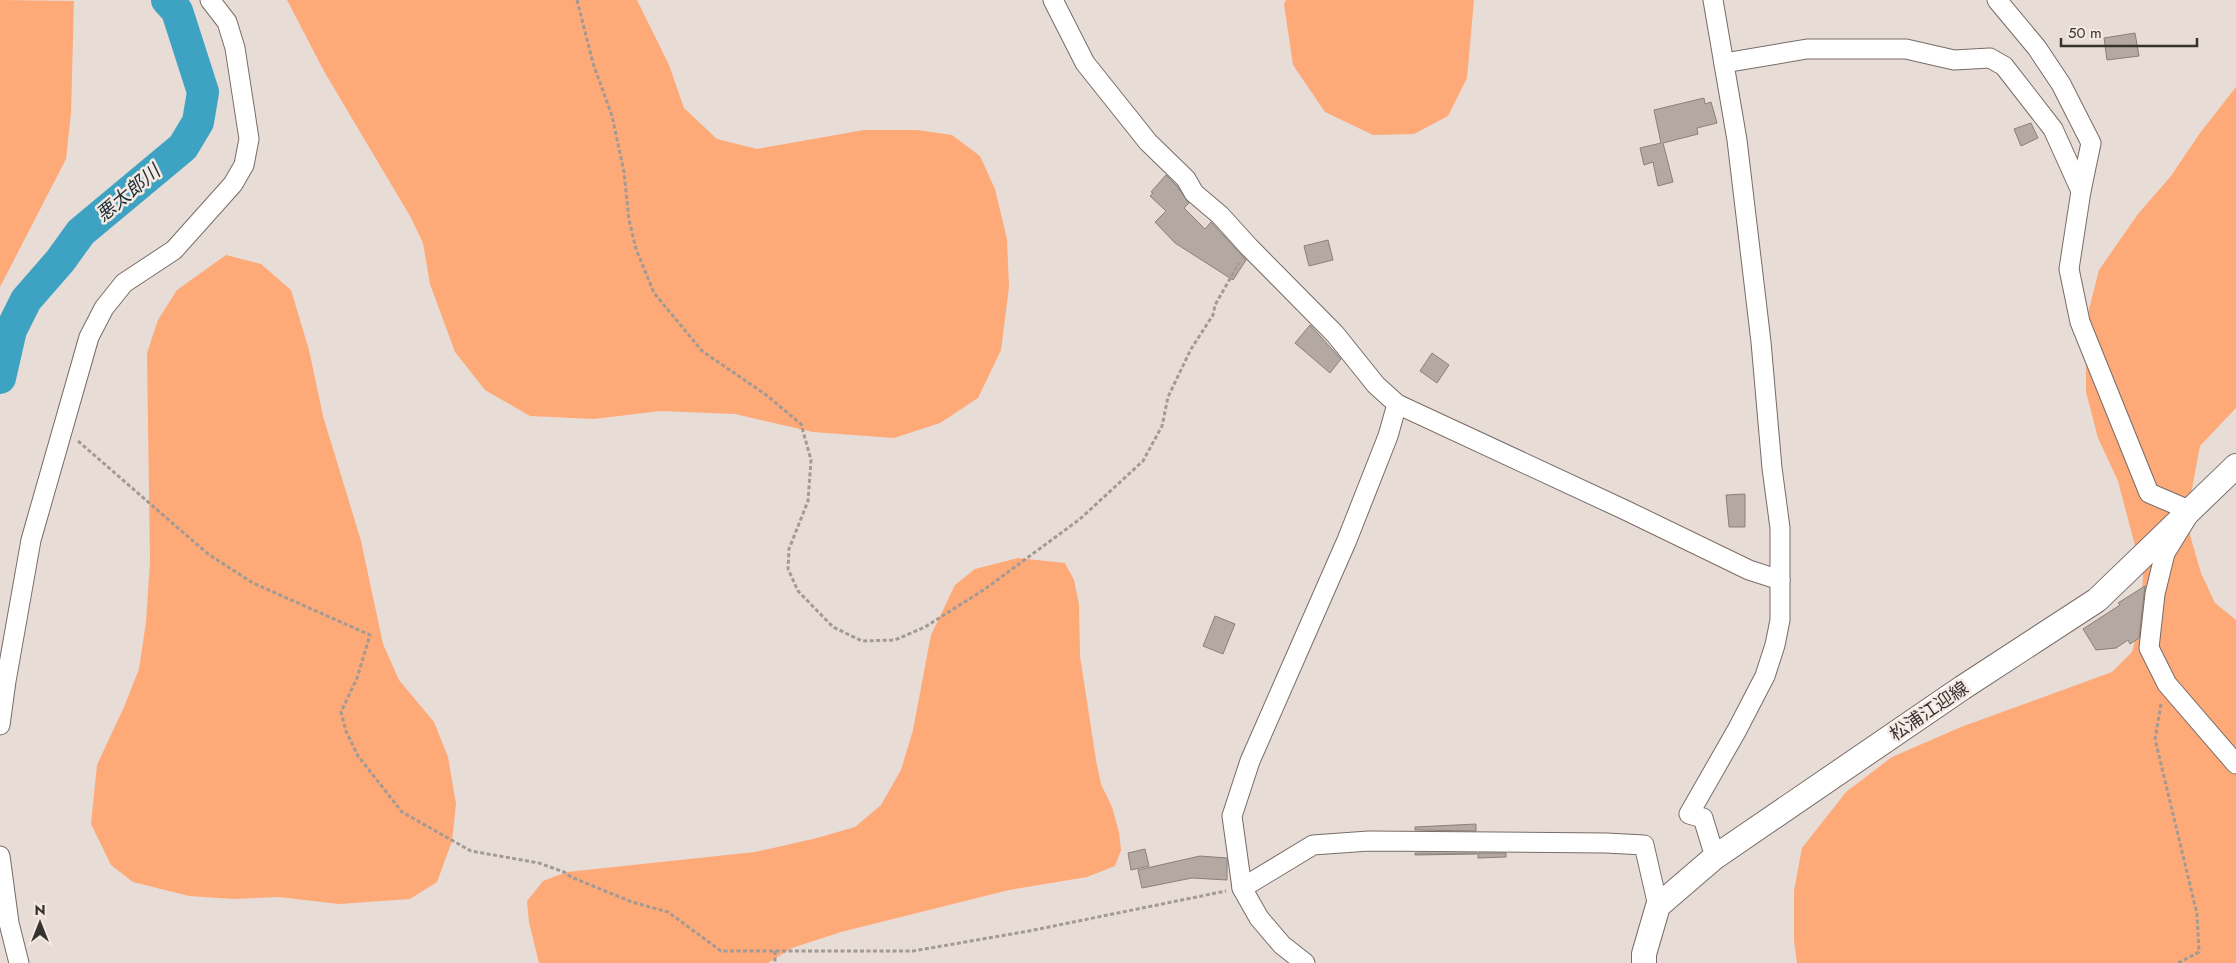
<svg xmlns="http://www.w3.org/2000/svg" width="2236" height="963" font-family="Jost,'Noto Sans JP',sans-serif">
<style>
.green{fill:#fea978}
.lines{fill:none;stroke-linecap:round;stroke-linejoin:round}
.river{stroke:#3ea3c2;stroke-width:32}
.building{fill:#b4a8a2;stroke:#8a7f79}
.minor-casing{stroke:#776c67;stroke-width:21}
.major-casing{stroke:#776c67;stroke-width:26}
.path{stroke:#a29a95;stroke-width:3;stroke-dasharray:4 2.5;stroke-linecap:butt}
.minor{stroke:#fff;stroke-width:19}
.major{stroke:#fff;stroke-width:24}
.labels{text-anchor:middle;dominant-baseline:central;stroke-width:5;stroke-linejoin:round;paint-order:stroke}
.street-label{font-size:18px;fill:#36322f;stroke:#f5e9e3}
.water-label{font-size:19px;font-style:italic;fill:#1b3139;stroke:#f5e9e3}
</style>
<rect width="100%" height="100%" fill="#e8dcd6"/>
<g class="green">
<polygon points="0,0 74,1 71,113 66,159 0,287"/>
<polygon points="287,0 637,0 669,65 684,108 717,139 757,149 864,130 917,130 952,135 980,156 995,189 1007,239 1009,287 1001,350 978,398 940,423 894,438 813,432 735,414 660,411 594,419 530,416 485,390 455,352 430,284 423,243 410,216 325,73"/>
<polygon points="1286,0 1474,0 1467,78 1448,116 1414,134 1373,135 1325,112 1293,65 1284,4"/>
<polygon points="2236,87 2236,408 2200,446 2191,494 2190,535 2201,573 2215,603 2236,620 2236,963 1797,963 1794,940 1794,891 1802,848 1846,792 1892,757 1961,727 2112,672 2132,652 2140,622 2143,576 2118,481 2098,438 2086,392 2086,321 2099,270 2138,214 2171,176 2200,133"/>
<polygon points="226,255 261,264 291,290 309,350 323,416 361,541 383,644 399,680 434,722 448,757 456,804 452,841 437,882 410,899 339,904 279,897 234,899 189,896 133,882 111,865 91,824 97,765 124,707 139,669 146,622 150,562 147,353 158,320 177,290"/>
<polygon points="1018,558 1065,563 1074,580 1079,604 1080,656 1096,760 1101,784 1112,807 1119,832 1121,850 1115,866 1087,877 1009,890 841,932 792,948 768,963 539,963 529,922 527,901 543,881 567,872 755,852 817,838 855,827 881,805 901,770 913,730 931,635 955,585 975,569"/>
</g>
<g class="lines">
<polyline class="river" points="0,378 11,330 26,300 60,261 81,232 183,147 198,122 203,92 177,11 167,0"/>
</g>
<g class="building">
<polygon points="2135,33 2139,56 2107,60 2104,38"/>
<polygon points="1704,98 1705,104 1711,102 1717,123 1697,128 1698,134 1663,143 1673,182 1658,186 1653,162 1644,165 1640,148 1661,143 1654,110"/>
<polygon points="2031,123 2038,138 2021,146 2014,129"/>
<polygon points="1166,175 1177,186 1189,203 1184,208 1205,229 1211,222 1246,260 1233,280 1175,243 1155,222 1166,211 1150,196 1153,193 1151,192"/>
<polygon points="1328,240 1333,260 1309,266 1304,246"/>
<polygon points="1310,325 1341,359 1330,373 1295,343"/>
<polygon points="1432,353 1449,365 1437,383 1420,371"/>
<polygon points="1745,494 1745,527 1729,527 1726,495"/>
<polygon points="2145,586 2139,638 2130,644 2128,640 2116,648 2096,650 2083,629 2120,605 2118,603"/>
<polygon points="1215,616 1235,624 1223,654 1203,646"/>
<polygon points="1476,824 1476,831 1415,830 1415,827"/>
<polygon points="1145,849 1149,866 1131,870 1128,853"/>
<polygon points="1415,853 1477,853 1477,854 1415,855"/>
<polygon points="1478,853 1506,853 1506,857 1478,858"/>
<polygon points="1200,856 1227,858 1227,880 1192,878 1142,888 1138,870"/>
</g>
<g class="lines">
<g class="minor-casing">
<g id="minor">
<polyline points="1053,0 1085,63 1148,142 1186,179 1194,193 1220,215 1249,247 1335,334 1376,385 1397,404 1623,509 1749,570 1780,580"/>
<polyline points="1713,0 1737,140 1761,342 1772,468 1780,528 1780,620 1775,645 1765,676 1737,730 1689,814 1703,818 1715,857"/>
<polyline points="1997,0 2037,48 2061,84 2091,143 2081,191 2069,269 2080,322 2149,493 2191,511 2165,553 2155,594 2149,648 2167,684 2236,764"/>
<polyline points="1724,63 1807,49 1906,49 1954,60 1990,58 2004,66 2053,129 2081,191"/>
<polyline points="0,725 6,681 31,540 89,337 104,308 124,283 174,250 233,184 244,165 249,139 235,48 227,22 210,0"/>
<polyline points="0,856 9,923 19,963"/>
<polyline points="1242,888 1313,845 1369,841 1606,843 1644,845 1658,906"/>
<polyline points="1305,963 1282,945 1259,918 1242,888 1232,816 1250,761 1347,540 1388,436 1397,404"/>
</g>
</g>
<g class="major-casing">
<polyline id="major" points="1644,963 1644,954 1658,906 1715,857 1962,688 2097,600 2236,466"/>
</g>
<g class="path">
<polyline points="577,0 593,63 612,116 624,172 629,220 636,249 654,293 702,351 765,394 801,424 811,460 808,501 789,549 788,569 798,591 833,627 862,641 895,640 925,627 985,589 1080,519 1143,461 1162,426 1168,397 1191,349 1213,315 1215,305 1239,263"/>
<polyline points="78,441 208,554 253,583 370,635 357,678 341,712 346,731 358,756 402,812 471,851 539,863 564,872 571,877 632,902 668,912 721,951 913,951 1029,931 1226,891"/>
<polyline points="2161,704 2155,739 2197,914 2199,952 2178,963"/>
<polyline points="775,951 775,963"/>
</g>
<use href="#minor" class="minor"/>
<use href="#major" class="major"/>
</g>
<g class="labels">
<g class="street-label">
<text transform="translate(1929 711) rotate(-34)">松浦江迎線</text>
</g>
<g class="water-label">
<text transform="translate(128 193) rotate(-40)">悪太郎川</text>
</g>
</g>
<g transform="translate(40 923)" stroke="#f5e9e3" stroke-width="4" paint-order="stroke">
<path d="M0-4L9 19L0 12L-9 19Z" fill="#36322f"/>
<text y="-8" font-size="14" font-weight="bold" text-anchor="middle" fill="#36322f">N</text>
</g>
<path d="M2061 38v8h136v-8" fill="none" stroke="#36322f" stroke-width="2.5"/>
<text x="2068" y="38" font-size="15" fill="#36322f" stroke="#f5e9e3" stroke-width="4" paint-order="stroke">50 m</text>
</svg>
